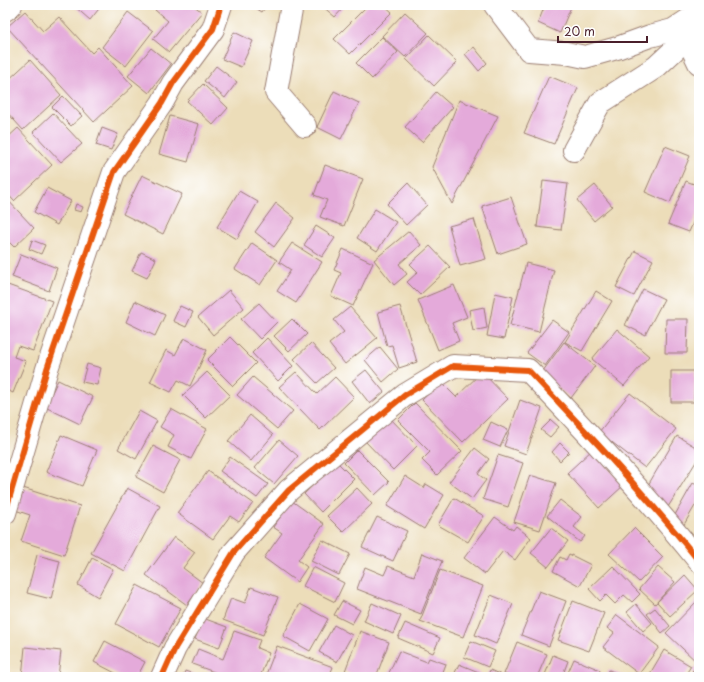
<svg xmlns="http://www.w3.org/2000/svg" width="704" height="682" font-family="'Playpen Sans',sans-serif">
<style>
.building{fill:#e4aada}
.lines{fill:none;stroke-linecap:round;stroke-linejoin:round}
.street-casing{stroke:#9b7e72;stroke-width:24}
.street{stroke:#fff;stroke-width:22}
.cycleway-casing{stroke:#fff;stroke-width:8}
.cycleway{stroke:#e8590c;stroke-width:6}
</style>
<rect width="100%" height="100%" fill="#fff"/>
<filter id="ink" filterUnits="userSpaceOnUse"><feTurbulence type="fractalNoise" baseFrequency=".025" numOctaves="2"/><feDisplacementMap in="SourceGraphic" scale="8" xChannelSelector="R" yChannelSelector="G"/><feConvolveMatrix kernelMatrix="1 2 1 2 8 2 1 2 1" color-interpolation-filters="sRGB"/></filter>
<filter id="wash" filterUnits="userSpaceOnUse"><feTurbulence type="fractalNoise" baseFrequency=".012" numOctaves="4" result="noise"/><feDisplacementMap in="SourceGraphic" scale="16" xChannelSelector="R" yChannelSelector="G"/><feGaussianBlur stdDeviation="0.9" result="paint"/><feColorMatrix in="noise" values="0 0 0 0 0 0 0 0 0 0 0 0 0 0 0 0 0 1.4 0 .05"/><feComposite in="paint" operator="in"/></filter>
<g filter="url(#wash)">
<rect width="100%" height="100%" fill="#ecddb9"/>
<g id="blocks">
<g class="building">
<polygon points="73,5 102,5 90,20"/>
<polygon points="159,5 193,5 202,12 169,52 153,39 168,21 155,10"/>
<polygon points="251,5 267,5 262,12"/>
<polygon points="321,5 346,5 335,17"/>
<polygon points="368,5 384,5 392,12 350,54 334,39"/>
<polygon points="545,5 567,5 571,7 560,33 538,23"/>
<polygon points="25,11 43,31 59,17 92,53 98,47 133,86 94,122 7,27"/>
<polygon points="128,12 153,31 126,66 102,47"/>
<polygon points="405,12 428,33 405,57 382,36"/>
<polygon points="234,32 253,41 241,67 222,59"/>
<polygon points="429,35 457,62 434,86 406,59"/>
<polygon points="382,37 398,52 372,79 356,63"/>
<polygon points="474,47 487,63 479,71 465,54"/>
<polygon points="151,48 171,64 149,93 128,76"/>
<polygon points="30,60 61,95 23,130 5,110 5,83"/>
<polygon points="216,66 237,82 225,98 204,81"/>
<polygon points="549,76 578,88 554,144 524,133"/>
<polygon points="203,84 228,108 213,125 187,101"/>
<polygon points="334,91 359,103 341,139 317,127"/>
<polygon points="436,92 453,107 422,142 405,127"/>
<polygon points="63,96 82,116 71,126 52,107"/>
<polygon points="459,100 498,116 452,204 432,167"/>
<polygon points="53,113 82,144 61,162 33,132"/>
<polygon points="170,116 199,124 188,162 159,154"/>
<polygon points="18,128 52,165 14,201 5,191 5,168 6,167 5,166 5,140"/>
<polygon points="102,128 118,134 111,150 96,145"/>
<polygon points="665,146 690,156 670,203 645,192"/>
<polygon points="325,165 363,179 344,226 320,217 327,200 314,195"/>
<polygon points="142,175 182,194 163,234 123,214"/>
<polygon points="543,181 568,184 561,230 537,227"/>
<polygon points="686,181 699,186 699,209 689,232 668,224"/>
<polygon points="408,183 427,205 406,225 387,204"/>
<polygon points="595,185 612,206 594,221 577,200"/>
<polygon points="47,188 71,201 57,225 34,212"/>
<polygon points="239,191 258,202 237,239 217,227"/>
<polygon points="5,197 34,228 14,247 5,238"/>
<polygon points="511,197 527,244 498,254 482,206"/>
<polygon points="276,203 295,218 274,247 255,232"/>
<polygon points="76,204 83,207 81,212 74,210"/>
<polygon points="375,209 396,222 377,251 357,238"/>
<polygon points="474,219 486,259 460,266 449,226"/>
<polygon points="316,226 335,238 322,257 304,245"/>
<polygon points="409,231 421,245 399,264 407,274 394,285 374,260"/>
<polygon points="32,240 45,245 41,254 29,249"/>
<polygon points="252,243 277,260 260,285 235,269"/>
<polygon points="292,243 322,262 296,303 277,291 291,270 279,262"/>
<polygon points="430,246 450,267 420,295 407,282 418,272 410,264"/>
<polygon points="343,249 373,263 353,306 331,296 341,273 334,270"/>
<polygon points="635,251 653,260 634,296 616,287"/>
<polygon points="141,252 156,259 147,278 132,271"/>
<polygon points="21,254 57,268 49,291 12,277"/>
<polygon points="526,263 554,270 539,332 510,325"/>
<polygon points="5,284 52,301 33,351 18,346 14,357 26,361 13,393 5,389"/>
<polygon points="454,285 467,317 452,323 459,341 438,350 418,300"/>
<polygon points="643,289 664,299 645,335 625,325"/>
<polygon points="229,290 244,308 213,335 198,317"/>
<polygon points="596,291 612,301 582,351 565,342"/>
<polygon points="495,293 513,297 504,339 487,336"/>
<polygon points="135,301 165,315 155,336 126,322"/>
<polygon points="259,303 277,322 260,339 241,319"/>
<polygon points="180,306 193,312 186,327 173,321"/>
<polygon points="400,306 417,362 399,368 392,345 387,346 378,312"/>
<polygon points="350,307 377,338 345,364 329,344 344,332 334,320"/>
<polygon points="484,307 487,328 473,331 469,310"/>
<polygon points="292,319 307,334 289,351 274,336"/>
<polygon points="666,319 688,319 687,353 665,353"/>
<polygon points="552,320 569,332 545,366 527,353"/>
<polygon points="617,329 649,356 624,386 592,359"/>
<polygon points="230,337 256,363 233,386 207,360"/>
<polygon points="184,338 207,350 190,386 178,380 171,392 150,382 166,350 175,355"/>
<polygon points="267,338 293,366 278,381 252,353"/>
<polygon points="564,342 595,366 571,398 540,375"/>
<polygon points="311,343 334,368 317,383 294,359"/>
<polygon points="380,347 398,369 383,382 365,360"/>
<polygon points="87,364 101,368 97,385 82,382"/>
<polygon points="366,370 384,392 370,404 352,381"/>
<polygon points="671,371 695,371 694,402 671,402"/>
<polygon points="207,372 230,395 206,418 183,395"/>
<polygon points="296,372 317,394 335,377 354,397 320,430 279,387"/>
<polygon points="482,372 508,399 463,442 422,400 441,382 456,397"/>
<polygon points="253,377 293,411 277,429 237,395"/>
<polygon points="58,380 93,397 80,424 45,407"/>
<polygon points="630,393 676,429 645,468 599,432"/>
<polygon points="520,400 542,408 526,454 504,446"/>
<polygon points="415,403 462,451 437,475 422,460 430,452 398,420"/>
<polygon points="171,409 207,429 191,459 168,447 174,435 160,427"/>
<polygon points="139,411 157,421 136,459 118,449"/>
<polygon points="250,415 273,435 251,461 228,441"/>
<polygon points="388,416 417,446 393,470 364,440"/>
<polygon points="551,420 559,427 550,437 541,430"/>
<polygon points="491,422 508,430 500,447 483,440"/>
<polygon points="61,435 97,450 82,486 46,472"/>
<polygon points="677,436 699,449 699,457 668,507 644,492"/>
<polygon points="279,440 298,456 274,484 255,468"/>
<polygon points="560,443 569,452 560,461 552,452"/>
<polygon points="153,446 180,460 163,492 136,477"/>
<polygon points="475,448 489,459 478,474 486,480 472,499 449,482"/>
<polygon points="357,450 389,482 375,495 344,463"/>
<polygon points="592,450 624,485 599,508 567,473"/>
<polygon points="498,455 523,463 508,507 483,499"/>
<polygon points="230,457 268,484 257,498 220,471"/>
<polygon points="337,462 354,479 321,512 304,494"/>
<polygon points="208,471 253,503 239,522 230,516 213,539 177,513"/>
<polygon points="530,475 556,483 540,530 514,522"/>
<polygon points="405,476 424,488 426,484 444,495 424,529 387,506"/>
<polygon points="693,483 699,486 699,499 682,528 671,522"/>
<polygon points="23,488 80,506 64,555 21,541 30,515 15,510"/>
<polygon points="127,488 160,506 125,571 91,553"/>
<polygon points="357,488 372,504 343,532 327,516"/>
<polygon points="454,498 484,516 468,542 438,525"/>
<polygon points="560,500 582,517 574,527 585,536 580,542 547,516"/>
<polygon points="292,501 324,524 298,560 307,567 297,582 264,558 282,533 273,527"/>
<polygon points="377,517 407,531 393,561 362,547"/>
<polygon points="495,517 513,530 516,526 531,538 515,560 503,551 485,574 464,558"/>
<polygon points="551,528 568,541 548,567 531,553"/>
<polygon points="634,528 663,557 639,582 609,554"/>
<polygon points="174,537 195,552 183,568 203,583 187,605 146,575"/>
<polygon points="322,540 350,554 339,575 311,561"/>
<polygon points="422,553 442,561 421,614 357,589 365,567 384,575 388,566 414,576"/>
<polygon points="569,554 591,565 580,586 553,571 560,557 566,560"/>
<polygon points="37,555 60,561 51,599 27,593"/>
<polygon points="92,558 113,569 98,597 78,585"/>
<polygon points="613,566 640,594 632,602 624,595 615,604 606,595 600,601 589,589"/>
<polygon points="313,567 344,583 335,602 303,586"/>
<polygon points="658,567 675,582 655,604 639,589"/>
<polygon points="440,570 483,586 463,637 420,621"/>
<polygon points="685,575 698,590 670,616 657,602"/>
<polygon points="137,585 181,608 159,647 116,624"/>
<polygon points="251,587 278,597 263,635 223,620 231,598 245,603"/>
<polygon points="539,591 566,601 549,646 521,635"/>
<polygon points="491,595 513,604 496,644 475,635"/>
<polygon points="698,600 699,601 699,677 692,671 699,664 666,633"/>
<polygon points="342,601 360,610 352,624 334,615"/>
<polygon points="573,601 604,613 589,651 558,640"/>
<polygon points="372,603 401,616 393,634 364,621"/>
<polygon points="300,604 328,619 310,651 283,636"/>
<polygon points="636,604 652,623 643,631 627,612"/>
<polygon points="655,608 670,626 662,633 647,614"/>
<polygon points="617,615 659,647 639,674 603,647 614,633 607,628"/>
<polygon points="203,618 227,627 219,648 195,639"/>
<polygon points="405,623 440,638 433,653 398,638"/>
<polygon points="334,625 352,635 337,662 319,652"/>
<polygon points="234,631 260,640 257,648 269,653 260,677 228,677 192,664 198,649 223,659"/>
<polygon points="360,631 389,642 376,677 362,677 345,671"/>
<polygon points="105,641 145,662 137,677 123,677 94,662"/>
<polygon points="471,641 495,651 488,667 464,657"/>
<polygon points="517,642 547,654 537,677 512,677 504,674"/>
<polygon points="277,646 333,667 329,677 265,677"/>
<polygon points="25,647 61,651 58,677 22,677"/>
<polygon points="664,650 691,666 684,677 648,677"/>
<polygon points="399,651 427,662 429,658 446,664 441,677 387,677"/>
<polygon points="553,655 568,661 562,677 544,677"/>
<polygon points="574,659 600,670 597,677 566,677"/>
<polygon points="459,664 481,673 480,677 453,677"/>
<polygon points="490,670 506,677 487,677"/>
<polygon points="609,670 626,677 606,677"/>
<polygon points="185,671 202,677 183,677"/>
</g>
</g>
</g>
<g filter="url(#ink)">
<use href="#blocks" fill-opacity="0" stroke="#9b7e72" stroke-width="1"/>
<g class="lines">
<g class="street-casing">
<g id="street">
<polyline points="292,5 276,92 305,126"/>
<polyline points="495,5 529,50 566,53 585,57 617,48 650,36 673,30 699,13"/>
<polyline points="5,10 11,5"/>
<polyline points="687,38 699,63"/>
<polyline points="574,150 600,103 656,67 699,27"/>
<polyline points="5,513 47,369 114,172 162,103 173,83 213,29 221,5"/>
<path d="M162,677L175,648L234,552L289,490L405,395L453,366L528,370C587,432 645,494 699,561"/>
</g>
</g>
<use href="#street" class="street"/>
<g class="cycleway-casing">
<g id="cycleway">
<polyline points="5,513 47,369 114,172 162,103 173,83 213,29 221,5"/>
<path d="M162,677L175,648L234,552L289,490L405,395L453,366L528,370C587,432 645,494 699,561"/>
</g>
</g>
<use href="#cycleway" class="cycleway"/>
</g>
</g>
<rect width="704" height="682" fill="none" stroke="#fff" stroke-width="20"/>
<path d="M558 36v6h89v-6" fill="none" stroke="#4a1f2b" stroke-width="2"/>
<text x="564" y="36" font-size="12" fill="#4a1f2b" stroke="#ffffff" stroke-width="3" paint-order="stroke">20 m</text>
</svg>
